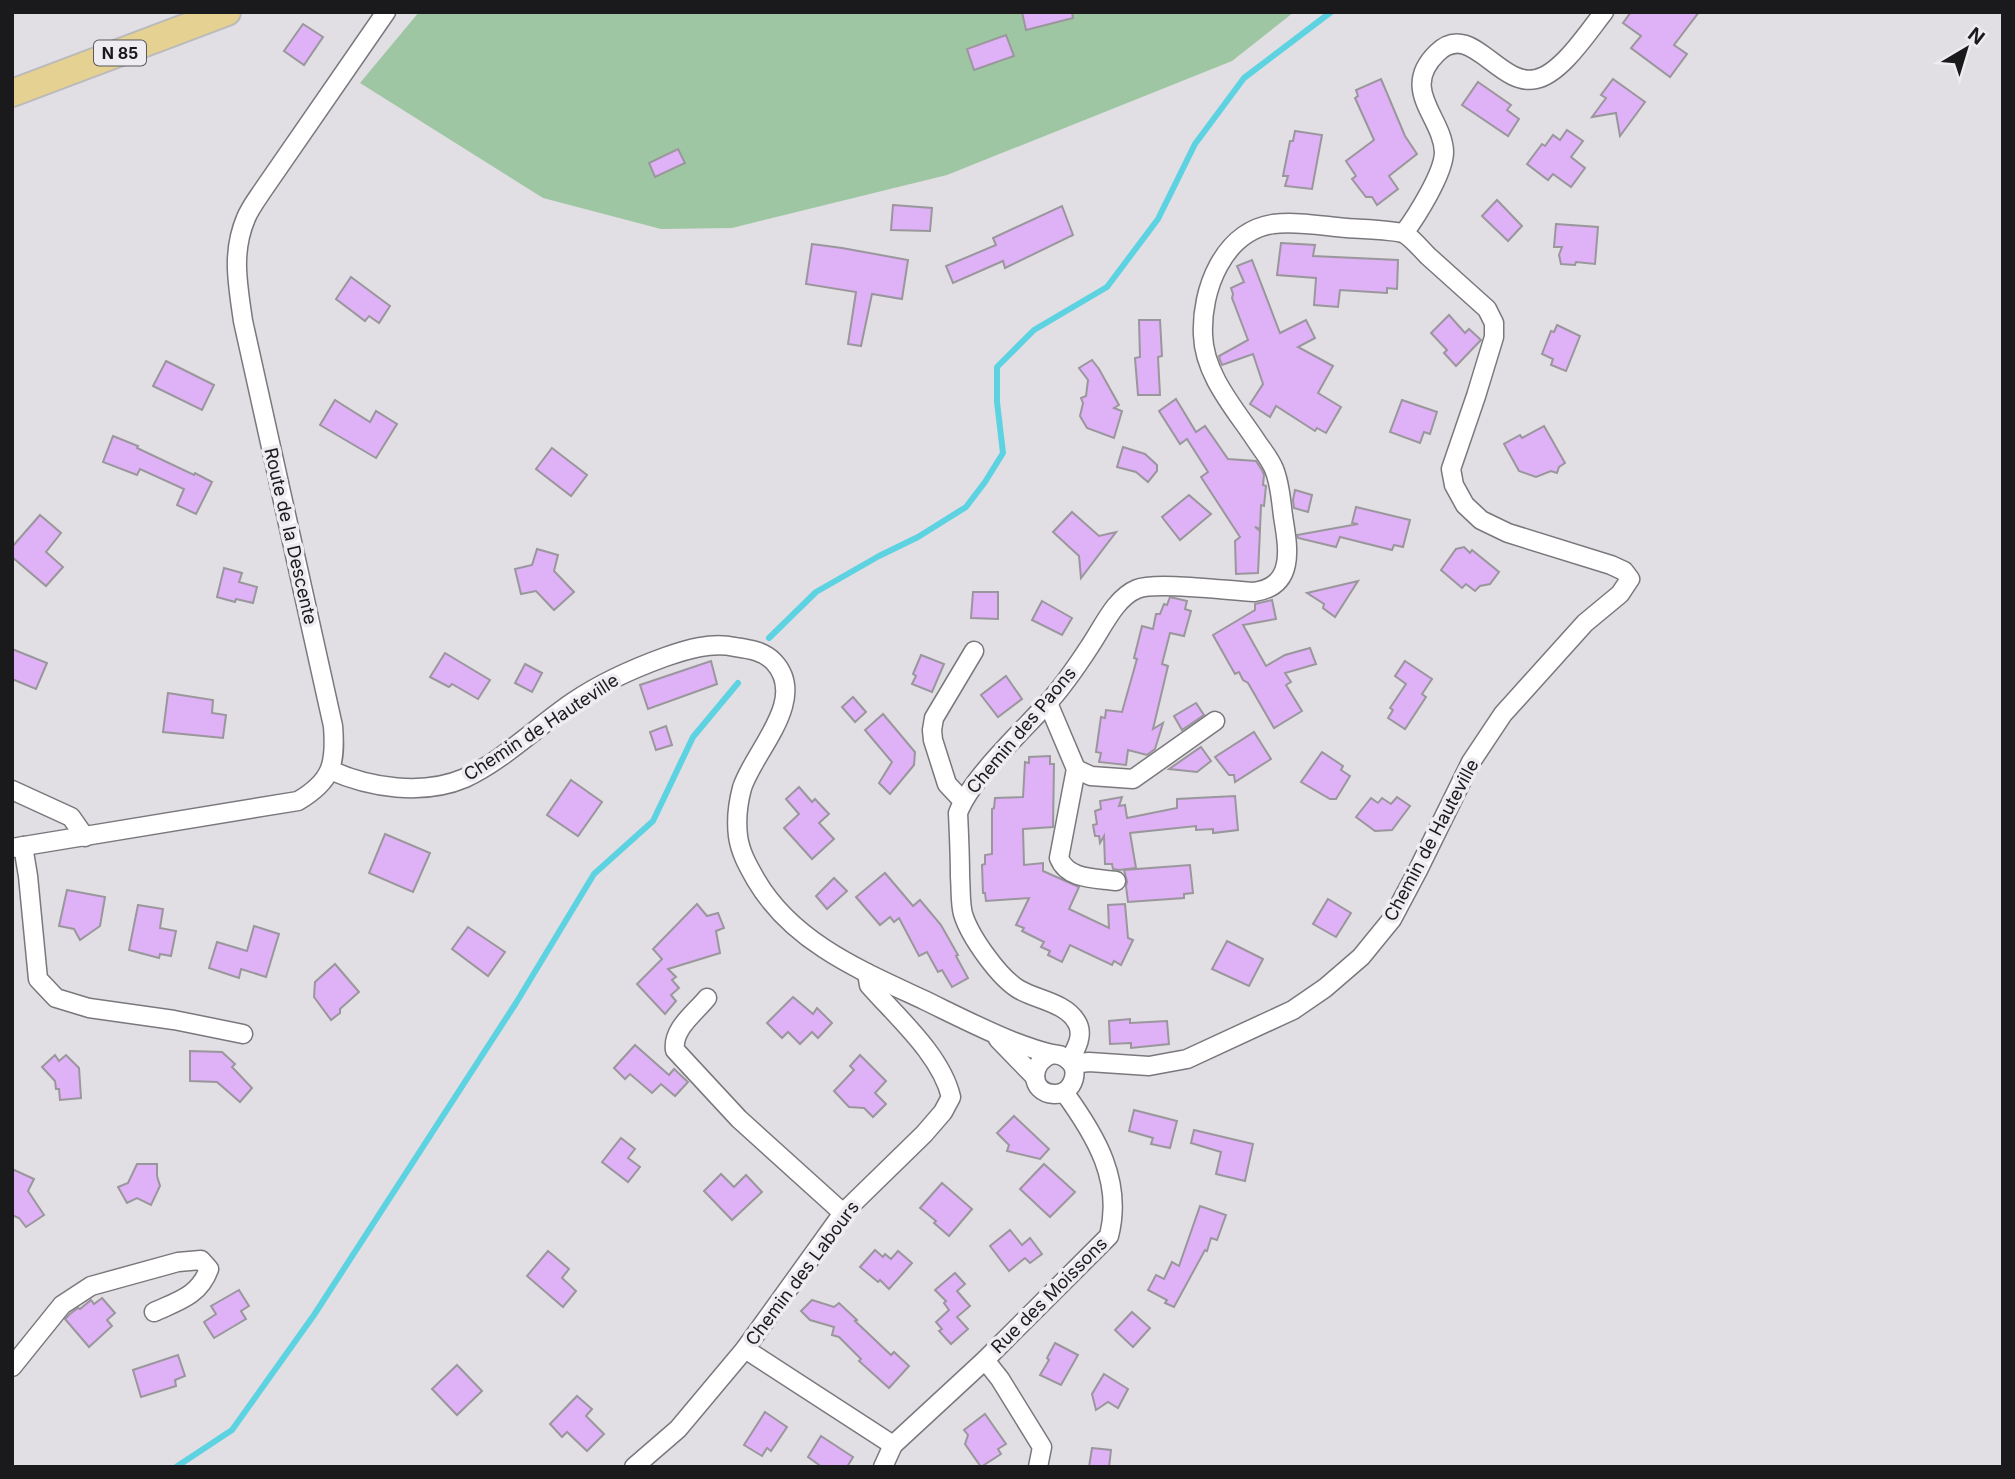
<svg xmlns="http://www.w3.org/2000/svg" width="2015" height="1479" font-family="Inter,sans-serif">
<style>
.green{fill:#9fc6a3}
.lines{fill:none;stroke-linecap:round;stroke-linejoin:round}
.stream{stroke:#5dd3e2;stroke-width:6}
.building{fill:#dfb1f6;stroke:#9a979c;stroke-width:2}
.minor-casing{stroke:#7b787d;stroke-width:21}
.primary-casing{stroke:#bababb;stroke-width:30}
.minor{stroke:#fff;stroke-width:18}
.primary{stroke:#e5d191;stroke-width:26}
.labels{text-anchor:middle;dominant-baseline:central;stroke-width:7;stroke-linejoin:round;paint-order:stroke}
.shield{fill:#eeebf1;stroke:#5a585b;stroke-width:2}
.shield-label{font-size:16px;font-weight:bold;fill:#1a191b}
.street-label{font-size:18px;fill:#1a191b;stroke:#eeebf1}
</style>
<rect width="100%" height="100%" fill="#e1dee4"/>
<polygon class="green" points="419,12 1294,12 1232,61 947,175 732,228 661,229 543,198 360,83"/>
<g class="lines">
<g class="stream">
<polyline points="769,638 816,592 879,556 918,537 966,507 985,482 1003,453 997,402 997,367 1034,330 1107,287 1158,219 1195,144 1244,78 1331,12"/>
<polyline points="176,1467 232,1430 314,1315 516,1003 594,874 653,821 693,737 738,683"/>
</g>
</g>
<g class="building">
<polygon points="1022,12 1072,12 1073,18 1026,30"/>
<polygon points="1631,12 1699,12 1674,45 1687,54 1670,77 1631,48 1641,36 1623,23"/>
<polygon points="303,24 323,37 304,65 284,51"/>
<polygon points="1006,35 1014,56 974,70 967,49"/>
<polygon points="1381,79 1405,136 1417,154 1389,176 1398,189 1377,205 1372,197 1366,197 1352,179 1356,176 1346,161 1374,140 1355,98 1358,96 1356,90"/>
<polygon points="1613,79 1645,102 1620,136 1616,113 1592,117 1606,98 1601,95"/>
<polygon points="1478,82 1511,105 1507,110 1519,119 1508,136 1462,105"/>
<polygon points="1567,130 1583,141 1571,157 1585,168 1571,187 1553,174 1548,180 1527,164 1542,144 1545,146 1553,135 1560,140"/>
<polygon points="1295,131 1322,135 1312,189 1285,186 1288,176 1283,176 1290,141 1293,141"/>
<polygon points="678,149 685,163 655,177 649,163"/>
<polygon points="1497,200 1522,226 1508,241 1482,216"/>
<polygon points="893,205 932,208 930,231 891,230"/>
<polygon points="1062,206 1073,235 1005,268 1003,261 953,283 946,266 996,245 993,238"/>
<polygon points="1556,224 1598,227 1595,264 1576,262 1575,265 1561,264 1559,255 1562,247 1554,247"/>
<polygon points="1281,243 1315,245 1313,256 1398,260 1397,289 1387,288 1387,293 1340,290 1338,307 1314,305 1316,278 1277,275"/>
<polygon points="812,244 842,248 908,260 902,299 872,294 861,346 848,344 856,292 806,284"/>
<polygon points="1252,260 1280,333 1306,320 1315,338 1298,347 1333,366 1318,393 1341,407 1326,433 1317,428 1315,431 1276,406 1270,417 1250,404 1263,384 1253,354 1222,365 1220,360 1219,356 1248,340 1232,298 1233,294 1231,288 1244,282 1237,266"/>
<polygon points="351,277 390,306 379,323 369,316 365,321 336,299"/>
<polygon points="1449,315 1465,333 1469,329 1481,340 1456,366 1444,353 1447,350 1431,333"/>
<polygon points="1139,320 1160,320 1162,356 1158,357 1160,395 1138,395 1135,358 1140,357"/>
<polygon points="1557,325 1580,336 1566,371 1551,365 1553,359 1542,354 1551,331 1554,332"/>
<polygon points="1092,360 1099,369 1119,405 1114,408 1122,411 1114,438 1087,428 1080,416 1083,403 1081,398 1086,396 1088,380 1079,368"/>
<polygon points="166,361 214,385 202,410 153,386"/>
<polygon points="1176,399 1196,432 1205,426 1228,459 1256,461 1262,470 1264,475 1263,485 1266,486 1264,506 1261,505 1260,529 1255,527 1260,531 1258,573 1236,574 1235,541 1240,537 1201,477 1208,472 1187,439 1180,444 1159,411"/>
<polygon points="335,400 370,422 376,411 397,424 376,458 320,425"/>
<polygon points="1402,400 1437,412 1430,434 1424,432 1420,443 1390,432"/>
<polygon points="1544,426 1565,463 1559,467 1557,473 1551,471 1536,477 1519,471 1504,444 1520,435 1522,438"/>
<polygon points="113,436 138,446 137,448 194,475 195,473 212,482 196,514 177,505 184,489 140,469 137,475 103,462"/>
<polygon points="1123,447 1145,454 1157,465 1157,471 1148,482 1136,472 1117,467"/>
<polygon points="552,448 587,475 571,496 536,469"/>
<polygon points="1295,490 1312,495 1308,512 1294,508 1293,500"/>
<polygon points="1189,495 1211,514 1180,540 1162,517"/>
<polygon points="1356,507 1410,520 1403,547 1394,545 1392,550 1340,537 1336,547 1298,538 1297,535 1358,524 1352,523"/>
<polygon points="1072,512 1099,536 1116,532 1081,578 1079,556 1053,532"/>
<polygon points="40,515 61,533 46,552 63,567 46,586 12,557 12,547"/>
<polygon points="1464,547 1470,553 1472,550 1499,572 1490,584 1480,586 1475,591 1466,584 1462,588 1441,570 1456,549"/>
<polygon points="537,549 558,555 554,571 574,592 554,610 536,591 521,594 515,569 532,565"/>
<polygon points="224,568 242,573 239,582 257,587 253,603 236,599 235,602 217,597"/>
<polygon points="1358,581 1335,617 1323,608 1324,604 1307,593"/>
<polygon points="973,592 998,592 998,619 971,618"/>
<polygon points="1170,597 1187,601 1185,609 1191,611 1184,636 1170,633 1162,664 1168,666 1153,729 1163,723 1155,749 1147,755 1128,750 1126,765 1099,762 1101,753 1096,752 1101,717 1105,718 1106,710 1122,712 1137,659 1134,658 1142,626 1153,629 1156,614 1160,614 1164,604 1167,605"/>
<polygon points="1272,600 1276,619 1243,625 1266,666 1285,655 1310,648 1316,664 1285,673 1291,682 1286,685 1302,711 1274,728 1248,683 1243,680 1239,672 1235,674 1213,635 1255,610 1255,604"/>
<polygon points="1042,601 1072,618 1062,635 1032,620"/>
<polygon points="12,649 47,663 36,689 12,679"/>
<polygon points="445,653 490,680 478,699 452,684 449,687 430,677"/>
<polygon points="921,655 944,664 932,692 912,684 916,676 913,674"/>
<polygon points="711,661 717,684 648,709 640,685"/>
<polygon points="1405,661 1432,679 1422,694 1426,697 1405,729 1388,718 1393,710 1390,708 1406,684 1395,676"/>
<polygon points="525,664 542,673 532,692 515,683"/>
<polygon points="1006,676 1022,699 998,717 981,695"/>
<polygon points="168,693 213,700 212,713 226,715 223,738 163,732"/>
<polygon points="853,697 866,712 855,722 842,707"/>
<polygon points="1196,703 1204,715 1182,730 1174,716"/>
<polygon points="883,714 915,752 914,765 890,794 879,783 892,762 865,730"/>
<polygon points="666,726 672,745 656,750 650,732"/>
<polygon points="1254,732 1271,759 1235,782 1234,775 1229,775 1215,757"/>
<polygon points="1201,747 1211,761 1197,772 1169,769"/>
<polygon points="1322,752 1343,766 1341,770 1350,776 1336,799 1330,799 1301,782"/>
<polygon points="1050,756 1050,764 1054,764 1053,827 1023,829 1024,865 1043,863 1043,871 1079,887 1069,909 1109,928 1108,905 1125,904 1128,938 1133,940 1121,965 1114,961 1112,965 1070,945 1062,962 1048,955 1050,951 1041,947 1044,942 1022,931 1024,928 1016,925 1029,898 986,901 985,893 983,893 982,865 985,864 985,855 992,854 992,809 994,808 995,798 1023,797 1025,762 1029,763 1029,757"/>
<polygon points="571,780 602,802 578,836 547,815"/>
<polygon points="799,787 812,802 815,799 829,814 819,823 834,839 812,859 784,828 799,814 786,799"/>
<polygon points="1235,796 1238,830 1213,833 1213,829 1196,830 1196,826 1130,833 1136,868 1119,870 1113,869 1112,864 1105,864 1104,836 1100,843 1099,836 1095,836 1093,825 1097,824 1095,811 1101,809 1100,801 1122,797 1119,806 1125,805 1127,818 1177,808 1177,799"/>
<polygon points="1397,797 1410,806 1392,830 1375,831 1356,817 1371,798 1378,803 1382,798 1391,804"/>
<polygon points="385,834 430,853 413,892 369,873"/>
<polygon points="1190,865 1193,893 1184,894 1184,898 1128,902 1126,886 1127,882 1124,870"/>
<polygon points="885,873 913,906 920,900 941,925 958,955 956,956 968,978 952,987 942,970 938,972 927,952 919,956 899,918 894,922 890,917 880,925 856,897"/>
<polygon points="834,878 847,891 827,909 816,896"/>
<polygon points="67,890 105,897 100,926 80,940 74,929 59,926"/>
<polygon points="1328,899 1351,913 1336,937 1313,924"/>
<polygon points="697,904 707,916 718,913 724,928 716,931 720,953 668,969 676,977 672,980 679,988 671,995 676,1001 665,1014 637,984 662,959 653,949"/>
<polygon points="138,905 163,909 160,928 176,931 171,956 160,954 159,958 129,950"/>
<polygon points="254,926 279,934 266,977 241,969 239,978 209,968 217,942 247,951"/>
<polygon points="468,927 505,952 488,976 452,949"/>
<polygon points="1227,941 1263,959 1249,986 1212,969"/>
<polygon points="335,964 359,992 340,1009 340,1013 331,1020 314,997 315,982"/>
<polygon points="793,997 813,1014 817,1008 832,1023 818,1038 812,1032 800,1044 788,1032 782,1038 767,1023"/>
<polygon points="1130,1019 1130,1023 1167,1021 1169,1044 1131,1048 1131,1043 1110,1044 1109,1021"/>
<polygon points="635,1045 669,1075 674,1069 688,1082 675,1096 661,1084 652,1093 630,1074 625,1079 614,1068"/>
<polygon points="190,1051 222,1052 235,1064 232,1067 252,1088 240,1102 217,1082 190,1081"/>
<polygon points="55,1055 59,1061 66,1055 79,1068 81,1098 60,1100 59,1089 56,1089 55,1081 42,1067"/>
<polygon points="860,1055 886,1081 875,1093 886,1104 873,1117 864,1108 849,1107 834,1091 854,1070 850,1066"/>
<polygon points="1134,1110 1177,1121 1170,1148 1151,1144 1153,1138 1129,1131"/>
<polygon points="1014,1116 1049,1149 1040,1159 1007,1151 1009,1145 997,1133"/>
<polygon points="1194,1130 1253,1144 1245,1181 1216,1174 1221,1152 1191,1143"/>
<polygon points="621,1138 635,1149 628,1158 640,1167 628,1182 602,1162"/>
<polygon points="137,1164 157,1164 157,1176 160,1186 151,1205 137,1198 127,1203 118,1187 128,1183"/>
<polygon points="1044,1164 1075,1192 1050,1217 1020,1189"/>
<polygon points="12,1169 34,1179 28,1191 44,1215 26,1227 19,1218 12,1215"/>
<polygon points="721,1174 734,1187 746,1175 762,1192 732,1220 704,1191"/>
<polygon points="942,1183 972,1209 949,1236 934,1223 936,1221 920,1208"/>
<polygon points="1200,1206 1226,1215 1217,1240 1211,1238 1207,1251 1205,1250 1174,1307 1165,1303 1167,1300 1148,1290 1156,1275 1164,1279 1172,1262 1179,1266"/>
<polygon points="1010,1230 1022,1245 1030,1238 1042,1254 1030,1263 1025,1258 1009,1271 990,1246"/>
<polygon points="875,1250 883,1257 885,1254 891,1259 898,1251 912,1263 889,1289 880,1280 878,1282 860,1267"/>
<polygon points="548,1251 569,1269 562,1278 576,1291 563,1307 527,1276"/>
<polygon points="955,1273 965,1284 957,1291 970,1306 957,1317 968,1329 951,1344 939,1331 942,1329 936,1322 949,1310 944,1303 946,1301 935,1290"/>
<polygon points="239,1290 249,1306 241,1311 246,1319 214,1338 204,1322 216,1314 211,1306"/>
<polygon points="102,1298 115,1313 107,1320 112,1326 89,1347 65,1319 70,1314 78,1308 80,1309 91,1300 94,1304"/>
<polygon points="812,1300 834,1307 839,1303 857,1320 855,1321 891,1355 894,1352 909,1366 889,1388 859,1361 861,1359 839,1337 832,1335 834,1327 810,1320 801,1311"/>
<polygon points="1132,1312 1150,1328 1133,1347 1115,1330"/>
<polygon points="1055,1343 1078,1355 1061,1385 1040,1375 1049,1360 1047,1358"/>
<polygon points="178,1355 185,1376 175,1380 176,1386 141,1397 133,1370"/>
<polygon points="457,1365 482,1391 457,1415 432,1389"/>
<polygon points="1104,1374 1128,1389 1118,1408 1108,1402 1096,1410 1092,1394"/>
<polygon points="577,1396 592,1409 586,1416 604,1434 587,1451 567,1432 562,1437 550,1424"/>
<polygon points="765,1412 787,1427 771,1451 767,1448 762,1456 744,1445"/>
<polygon points="985,1414 1006,1444 998,1449 1001,1454 981,1467 965,1444 968,1435 964,1430"/>
<polygon points="821,1436 853,1457 847,1467 822,1467 808,1457"/>
<polygon points="1092,1448 1111,1450 1109,1467 1089,1467"/>
</g>
<g class="lines">
<g class="minor-casing">
<g id="minor">
<path d="M1404,233C1416,217 1444,173 1444,152C1443,117 1399,90 1437,53C1471,19 1499,88 1536,79C1561,74 1588,32 1604,12"/>
<polyline points="1048,703 1076,769 1091,776 1133,779 1215,721"/>
<path d="M1076,769L1059,858C1068,880 1095,878 1116,881"/>
<path d="M330,770C370,788 423,796 465,778C501,762 539,725 573,702C602,682 632,669 665,657C688,649 711,642 735,647C749,649 764,651 774,662C809,700 753,752 742,788C738,803 736,820 738,836C740,852 748,866 756,880C793,943 862,971 924,1000C953,1014 982,1029 1012,1041C1025,1046 1039,1051 1052,1054C1057,1055 1059,1054 1064,1057C1083,1066 1074,1095 1054,1094C1029,1093 1029,1061 1053,1054"/>
<polyline points="12,790 71,817 85,837"/>
<polyline points="962,800 947,784 933,740 932,730 934,718 974,651"/>
<polyline points="23,846 28,876 38,979 56,998 89,1008 174,1020 243,1034"/>
<path d="M12,848L298,801C332,781 336,764 333,726L243,321C238,285 231,253 246,218C250,208 257,199 263,190L386,12"/>
<path d="M707,998C695,1013 672,1029 675,1050L739,1119L843,1213"/>
<polyline points="998,1039 1035,1077"/>
<path d="M1069,1061C1076,1049 1085,1034 1076,1021C1065,1003 1038,1000 1020,990C1000,979 970,937 963,914C960,903 961,889 960,877C960,855 959,834 958,813C970,780 1020,733 1045,706C1062,688 1077,666 1090,646C1103,627 1115,598 1137,589C1156,581 1229,591 1254,592C1296,586 1288,547 1283,516C1281,500 1280,483 1274,469C1270,459 1263,451 1257,442C1236,410 1204,375 1203,335C1201,290 1223,232 1273,224C1297,221 1323,226 1347,228C1359,229 1397,230 1405,234C1413,239 1421,249 1428,256C1448,274 1467,291 1487,309L1494,323V337L1476,396L1451,469L1454,485L1465,505L1481,520L1508,533L1611,565L1624,571L1630,579L1620,594L1585,623L1503,714L1471,762L1418,870L1392,919L1361,957L1325,988L1293,1010L1187,1059L1149,1066L1089,1062L1072,1064"/>
<polyline points="745,1349 893,1445"/>
<polyline points="985,1360 1000,1379 1042,1447 1038,1467"/>
<path d="M12,1367L62,1305L91,1286L178,1262L201,1260L209,1269C199,1296 178,1301 154,1312"/>
<path d="M634,1467L678,1429L745,1349L843,1213L924,1134L943,1112L951,1097C941,1055 897,1017 869,985L867,973"/>
<path d="M883,1467L893,1445L985,1360L1109,1236C1123,1181 1096,1136 1064,1092"/>
</g>
</g>
<g class="primary-casing">
<polyline id="primary" points="12,93 227,12"/>
</g>
<use href="#minor" class="minor"/>
<use href="#primary" class="primary"/>
</g>
<g class="labels">
<rect class="shield" x="94" y="40.5" width="52" height="25" rx="5"/>
<g class="shield-label">
<text x="120" y="53">N 85</text>
</g>
<g class="street-label">
<text transform="translate(291 536) rotate(77)">Route de la Descente</text>
<text transform="translate(541 727) rotate(-33)">Chemin de Hauteville</text>
<text transform="translate(1021 730) rotate(-50)">Chemin des Paons</text>
<text transform="translate(1431 840) rotate(-62)">Chemin de Hauteville</text>
<text transform="translate(802 1273) rotate(-53)">Chemin des Labours</text>
<text transform="translate(1049 1295) rotate(-45)">Rue des Moissons</text>
</g>
</g>
<rect width="2015" height="1479" fill="none" stroke="#1a191b" stroke-width="28"/>
<g transform="translate(1966 49) rotate(38)" stroke="#eeebf1" stroke-width="5" paint-order="stroke">
<path d="M0-5L12 26L0 18L-12 26Z" fill="#1a191b"/>
<text y="-10" font-size="19" font-weight="bold" text-anchor="middle" fill="#1a191b">N</text>
</g>
</svg>
